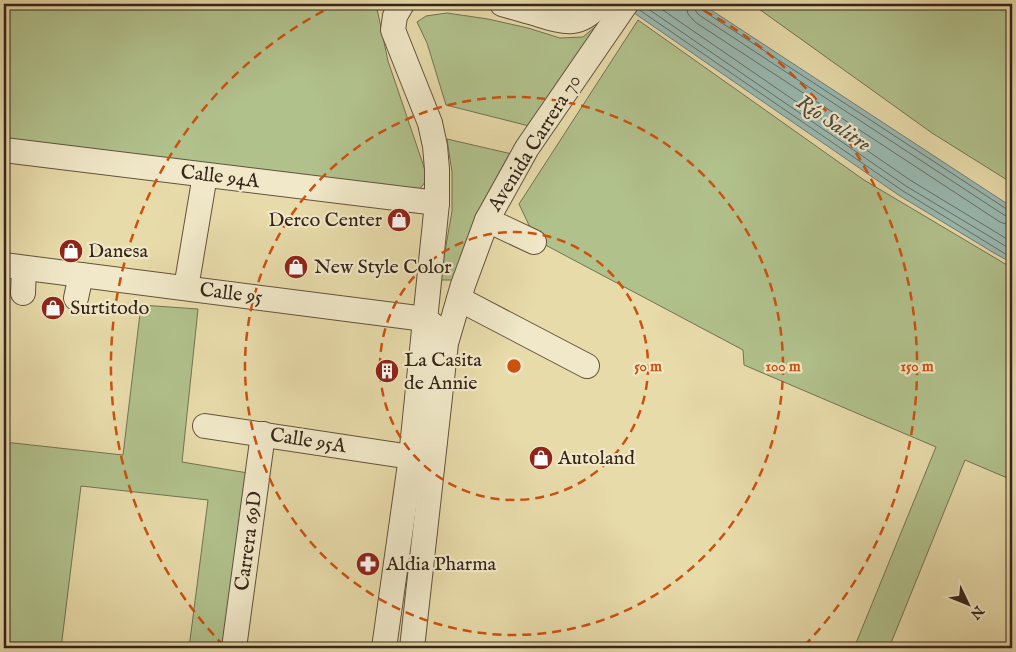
<svg xmlns="http://www.w3.org/2000/svg" width="1016" height="652" font-family="'IM FELL English',serif">
<style>
.green{fill:#b1c18c;stroke:#737252}
.water{fill:#99b9b1;stroke:#717d74}
.lines{fill:none;stroke-linecap:round;stroke-linejoin:round}
.shore{stroke:#676e65;stroke-width:1}
.minor-casing{stroke:#62523d;stroke-width:26}
.minor{stroke:#f0e8c8;stroke-width:24}
.ring{fill:none;stroke:#cd510e;stroke-width:2.5;stroke-dasharray:9 6}
.labels{text-anchor:middle;dominant-baseline:central;stroke-width:4.5;stroke-linejoin:round;paint-order:stroke}
.street-label{font-size:20px;fill:#352419;stroke:#f0e8c8}
.poi-label{font-size:20px;fill:#352419;stroke:#f0e8c8;text-anchor:start}
.water-label{font-size:21px;font-style:italic;fill:#4e493f;stroke:#f0e8c8}
.centre{fill:#cd510e;stroke:#f0e8c8;stroke-width:2.5}
.ring-label{font-size:15px;text-anchor:middle;font-weight:bold;fill:#cd510e;stroke:#f0e8c8;stroke-width:4.5;stroke-linejoin:round;paint-order:stroke}
</style>
<rect width="100%" height="100%" fill="#e8dbaa"/>
<filter id="stains"><feTurbulence type="fractalNoise" baseFrequency=".004" numOctaves="4"/><feColorMatrix values="0 0 0 0 .2 0 0 0 0 .09 0 0 0 0 .02 0 0 0 .5 -.17"/></filter>
<radialGradient id="worn" r=".72"><stop offset=".6" stop-color="#630" stop-opacity="0"/><stop offset="1" stop-color="#630" stop-opacity=".3"/></radialGradient>
<g class="green">
<polygon points="4,4 376,4 388,61 425,170 425,182 417,193 4,141"/>
<polygon points="752,4 1012,4 1012,183 932,133"/>
<polygon points="447,13 488,19 528,28 560,38 583,37 601,22 529,126 446,105 427,43 417,22 426,16"/>
<polygon points="638,20 864,180 1012,268 1012,480 965,460 889,648 854,648 936,447 744,365 743,350 536,240 519,204"/>
<polygon points="447,139 512,154 455,280 440,280 452,211 452,172"/>
<polygon points="141,305 198,309 182,462 248,473 222,648 189,648 208,500 81,486 61,648 38,648 4,644 4,442 123,455"/>
</g>
<polygon class="water" points="621,4 702,4 1012,207 1012,263 994,253 900,196"/>
<g class="lines">
<g class="shore">
<polyline points="641,4 906,186 1012,250"/>
<polyline points="654,4 910,180 1012,242"/>
<polyline points="686,4 688,14 695,22 1000,222 1006,224 1012,225"/>
<polyline points="693,4 695,10 699,15 1004,215 1012,217"/>
<polyline points="700,4 700,7 702,10 1008,210 1012,211"/>
<polyline points="638,9 903,191 1012,258"/>
</g>
<g class="minor-casing">
<g id="minor">
<path d="M502,4C515,8 527,11 540,15C566,23 580,27 600,4"/>
<polyline points="4,150 437,203"/>
<polyline points="487,220 534,242"/>
<polyline points="4,265 425,319 438,329"/>
<polyline points="186,288 205,175"/>
<polyline points="23,293 24,268"/>
<polyline points="76,298 81,275"/>
<polyline points="459,299 587,366"/>
<polyline points="205,426 411,457"/>
<polyline points="234,648 263,434"/>
<polyline points="384,648 411,457 437,203 437,169 435,146 430,123 393,30 395,16 402,4"/>
<polyline points="412,648 446,343 463,285 487,220 527,148 626,4"/>
</g>
</g>
<use href="#minor" class="minor"/>
</g>
<g class="ring">
<circle cx="514" cy="366" r="134"/>
<circle cx="514" cy="366" r="269"/>
<path d="M224 646A403 403 0 0 1 337 4M691 4A403 403 0 0 1 804 646"/>
</g>
<defs>
<g id="shop-disc" transform="scale(1.25)"><circle r="9.5" fill="#8f2418" stroke="#f0e8c8"/><path d="M-5-2.5h2.3a2.7 3.5 0 0 1 5.4 0H5L5.5 6h-11ZM-1.5-2.5h3a1.5 2.3 0 0 0-3 0Z" fill="#fff"/></g>
<g id="building-disc" transform="scale(1.25)"><circle r="9.5" fill="#8f2418" stroke="#f0e8c8"/><path d="M-4-6H4V6H1V3H-1V6H-4ZM-2.5-4.3h1.7v1.8h-1.7ZM.8-4.3h1.7v1.8H.8ZM-2.5-1h1.7V.8h-1.7ZM.8-1h1.7V.8H.8Z" fill="#fff"/></g>
<g id="pharmacy-disc" transform="scale(1.25)"><circle r="9.5" fill="#8f2418" stroke="#f0e8c8"/><path d="M-2-6h4v4h4v4h-4v4h-4v-4h-4v-4h4Z" fill="#fff"/></g>
</defs>
<g fill-rule="evenodd">
<use href="#shop-disc" x="399" y="220"/>
<use href="#shop-disc" x="71" y="251"/>
<use href="#shop-disc" x="296" y="267"/>
<use href="#shop-disc" x="53" y="308"/>
<use href="#building-disc" x="387" y="371"/>
<use href="#shop-disc" x="541" y="458"/>
<use href="#pharmacy-disc" x="368" y="564"/>
</g>
<g class="labels">
<g class="street-label">
<text transform="translate(535 143) rotate(-58)">Avenida Carrera 70</text>
<text transform="translate(220 177) rotate(7)">Calle 94A</text>
<text transform="translate(231 294) rotate(7)">Calle 95</text>
<text transform="translate(308 441) rotate(9)">Calle 95A</text>
<text transform="translate(249 541) rotate(-82)">Carrera 69D</text>
</g>
<g class="poi-label">
<text x="382" y="220" text-anchor="end">Derco Center</text>
<text x="88" y="251">Danesa</text>
<text x="314" y="267">New Style Color</text>
<text x="70" y="308">Surtitodo</text>
<text x="404" y="360">La Casita<tspan x="404" dy="23">de Annie</tspan></text>
<text x="558" y="458">Autoland</text>
<text x="386" y="564">Aldia Pharma</text>
</g>
<g class="water-label">
<text transform="translate(833 124) rotate(34)">Río Salitre</text>
</g>
</g>
<circle cx="514" cy="366" r="8" class="centre"/>
<g class="ring-label">
<text x="648" y="371">50 m</text>
<text x="783" y="371">100 m</text>
<text x="917" y="371">150 m</text>
</g>
<rect width="1016" height="652" fill="none" stroke="#e8dbaa" stroke-width="20"/>
<rect x="5" y="5" width="1006" height="642" fill="none" stroke="#352419" stroke-width="2.5"/>
<rect x="10" y="10" width="996" height="632" fill="none" stroke="#352419"/>
<g transform="translate(968 604) rotate(133)" stroke="#f0e8c8" stroke-width="4" paint-order="stroke">
<path d="M0-4L9 19L0 12L-9 19Z" fill="#352419"/>
<text y="-8" font-size="14" font-weight="bold" text-anchor="middle" fill="#352419">N</text>
</g>
<rect width="100%" height="100%" filter="url(#stains)"/>
<rect width="100%" height="100%" fill="url(#worn)"/>
</svg>
